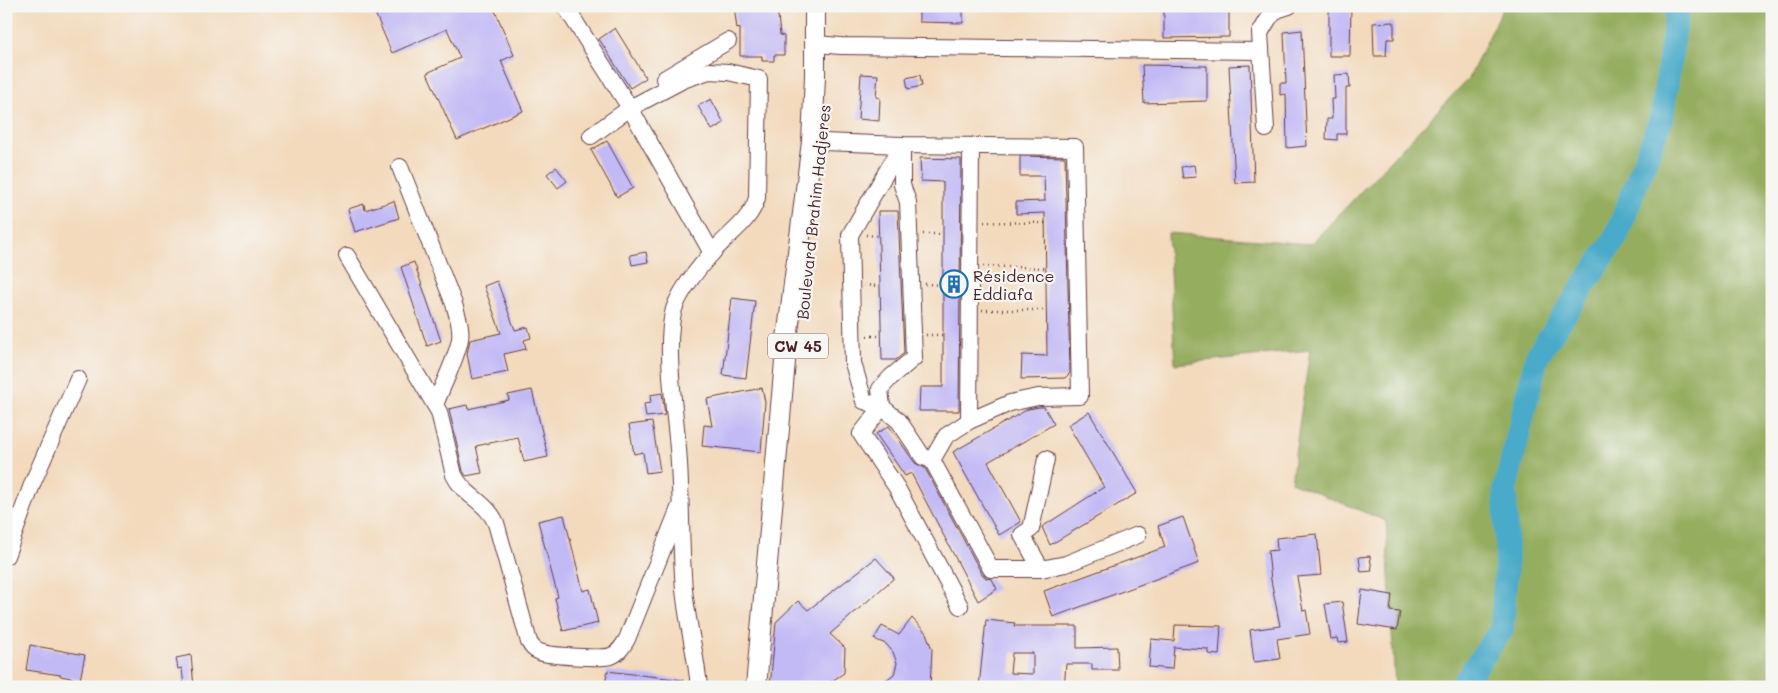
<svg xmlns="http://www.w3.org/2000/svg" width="1778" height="693" font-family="Mali,sans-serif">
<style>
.forest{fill:#94ad5f;stroke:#6f6645}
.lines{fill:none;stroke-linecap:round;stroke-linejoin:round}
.river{stroke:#4aaac9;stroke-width:24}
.building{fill:#c2baf5;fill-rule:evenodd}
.minor-casing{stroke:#633b41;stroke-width:18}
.major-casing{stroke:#633b41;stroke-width:22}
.path{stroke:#633b41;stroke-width:2.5;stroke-dasharray:1 4;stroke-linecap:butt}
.minor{stroke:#fff;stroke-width:16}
.major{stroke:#fff;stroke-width:20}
.labels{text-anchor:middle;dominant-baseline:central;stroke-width:4.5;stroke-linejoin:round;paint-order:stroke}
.shield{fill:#f6f6f2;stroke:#7e6067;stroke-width:1}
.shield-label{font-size:15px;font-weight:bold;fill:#4a1f2b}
.street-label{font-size:16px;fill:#4a1f2b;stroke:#f6f6f2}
.poi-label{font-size:16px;fill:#4a1f2b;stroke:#f6f6f2;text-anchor:start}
</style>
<rect width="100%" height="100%" fill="#f6f6f2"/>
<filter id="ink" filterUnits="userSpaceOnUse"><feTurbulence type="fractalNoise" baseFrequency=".02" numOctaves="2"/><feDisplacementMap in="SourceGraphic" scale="10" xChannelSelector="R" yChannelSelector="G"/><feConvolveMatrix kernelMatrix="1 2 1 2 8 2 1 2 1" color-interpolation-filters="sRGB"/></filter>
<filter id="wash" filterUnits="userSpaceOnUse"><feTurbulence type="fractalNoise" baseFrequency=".0096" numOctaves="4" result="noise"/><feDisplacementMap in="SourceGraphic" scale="20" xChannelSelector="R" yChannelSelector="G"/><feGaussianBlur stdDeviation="1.12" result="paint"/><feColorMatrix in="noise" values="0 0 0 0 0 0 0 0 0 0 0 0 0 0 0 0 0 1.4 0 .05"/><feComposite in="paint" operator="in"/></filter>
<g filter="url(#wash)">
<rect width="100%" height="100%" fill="#f3dabd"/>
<polygon class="forest" points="1504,6 1772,6 1772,687 1395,687 1386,521 1291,482 1310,350 1175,364 1168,233 1311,244 1469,78"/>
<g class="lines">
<polyline class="river" points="1461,687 1502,629 1507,555 1505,490 1537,356 1616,237 1662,116 1678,6"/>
</g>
<g id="blocks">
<g class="building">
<polygon points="372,6 493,6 514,55 501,61 523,111 457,140 427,73 460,58 447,29 392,53"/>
<polygon points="734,6 777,6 780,35 784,36 784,55 774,55 774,61 762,61 762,56 740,56 740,28 737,29"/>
<polygon points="919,6 963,6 963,23 919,22"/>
<polygon points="1164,6 1229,6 1229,37 1164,38"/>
<polygon points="1329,6 1351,6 1350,56 1329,56"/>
<polygon points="1394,22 1394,39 1387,39 1386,56 1374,56 1373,23"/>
<polygon points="615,28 646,78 630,88 599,39"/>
<polygon points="1302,30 1307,146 1287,148 1286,94 1280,95 1280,83 1286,83 1284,32"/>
<polygon points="1142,65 1207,66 1207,101 1144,103"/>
<polygon points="1250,65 1254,182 1235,183 1229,66"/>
<polygon points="861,74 878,75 876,97 880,98 879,121 858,119"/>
<polygon points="1349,74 1350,88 1346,88 1346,134 1337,134 1337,140 1326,139 1327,119 1332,119 1331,99 1335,99 1334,75"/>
<polygon points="920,75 922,86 908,89 906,78"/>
<polygon points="711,99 724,123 712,130 698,106"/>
<polygon points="607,141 633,188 617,197 591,150"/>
<polygon points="1020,156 1065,157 1070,373 1065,378 1021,379 1022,355 1047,356 1045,213 1016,214 1016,202 1045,201 1044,176 1020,176"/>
<polygon points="920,158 961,159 959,411 919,411 920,387 943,387 943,182 921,181"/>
<polygon points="1194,165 1196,177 1183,178 1181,167"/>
<polygon points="556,167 567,181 558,188 547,174"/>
<polygon points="394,201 399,218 355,232 348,209 364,204 365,210"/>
<polygon points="878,211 898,211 904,353 896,360 882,360"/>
<polygon points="646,252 648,262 632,265 630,255"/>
<polygon points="414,262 441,341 427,346 401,267"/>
<polygon points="497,281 515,330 528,327 531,338 524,340 526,349 504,354 508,372 472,379 467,354 470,340 501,333 484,286"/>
<polygon points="732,298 755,301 746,378 723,375"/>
<polygon points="762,388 765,402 761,452 702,446 704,425 712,426 707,399"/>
<polygon points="532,390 548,457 524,462 518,437 476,446 482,473 466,476 463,471 449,409 467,405 468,409 509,400 508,395"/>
<polygon points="662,393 665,415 646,417 644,404 651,403 650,395"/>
<polygon points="1039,407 1044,407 1054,424 988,462 1021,522 999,535 953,452 1028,409"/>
<polygon points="1089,412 1137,493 1050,545 1042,527 1104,487 1068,425"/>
<polygon points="652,422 660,471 646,473 643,452 634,454 629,425"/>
<polygon points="889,426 915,463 925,468 982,574 986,578 992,579 997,589 978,601 911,473 905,476 876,434"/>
<polygon points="564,515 583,591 590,589 598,623 563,631 555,598 558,597 538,521"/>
<polygon points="1183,517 1199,563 1053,617 1044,591 1165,547 1158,526"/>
<polygon points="1317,534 1321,575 1297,577 1303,611 1306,610 1310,634 1277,639 1280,659 1254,662 1250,630 1280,626 1271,580 1268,551 1277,550 1276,538"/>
<polygon points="1370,556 1372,571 1361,572 1359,557"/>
<polygon points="876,558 894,578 830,634 845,648 844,673 823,687 770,687 776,622 798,601 808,610"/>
<polygon points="1362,590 1392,595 1390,611 1400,612 1397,630 1358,624"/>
<polygon points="1342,602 1348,642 1338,643 1337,638 1331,639 1325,604"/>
<polygon points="912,618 926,633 932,649 930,687 877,687 894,674 897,663 893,652 886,644 874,639 882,626 899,635"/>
<path d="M986,620L1015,623L1014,626H1077V648L1117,647L1118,670H1092V664H1066L1064,687H979ZM1012,653H1033V674L1010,673Z"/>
<polygon points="1175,625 1221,626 1219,655 1208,654 1208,649 1174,647 1172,669 1149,667 1151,639 1174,641"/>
<polygon points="30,645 85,655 80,680 61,676 61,675 26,670"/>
<polygon points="191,655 194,687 184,687 182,668 178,669 176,658"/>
<polygon points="607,671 683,680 683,687 605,687"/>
</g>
</g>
</g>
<g filter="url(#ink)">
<use href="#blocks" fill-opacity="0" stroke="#633b41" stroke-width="1"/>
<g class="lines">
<g class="minor-casing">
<g id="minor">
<polyline points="565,6 630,108 712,253"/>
<polyline points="815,44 841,46 1260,51"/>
<polyline points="664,79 728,41"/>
<polyline points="1266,129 1260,33 1269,18 1277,10 1289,6"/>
<path d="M591,136L630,108L683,80L709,71L728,72L759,79L757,198C750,222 728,234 712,253C699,267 680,291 674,309C664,346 675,410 678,449C682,496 680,543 684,589C687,622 696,654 699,687"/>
<polyline points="823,142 902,145 1075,147 1080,396 1038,397 1010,403 969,421 946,436 932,460 991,569 1041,569 1066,564 1138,535"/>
<polyline points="902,145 850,235 853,363 864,401 882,407 861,434 897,488 960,606"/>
<polyline points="902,145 902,185 908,202 914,358 891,377 880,389 882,407 899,421 923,457 932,460"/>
<path d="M400,167L454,304C457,315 462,327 460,339C457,358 442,386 435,405"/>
<path d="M347,256L439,412L454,475C464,496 487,502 496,523L529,642C532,647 534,650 540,652C549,656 603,659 611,656C619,653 623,646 627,639L679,508"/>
<polyline points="969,421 971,146"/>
<polyline points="6,556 33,482 78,379"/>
<polyline points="1041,569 1022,535 1031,529 1046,459"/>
</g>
</g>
<g class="major-casing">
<polyline id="major" points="756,687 787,339 812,142 815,76 815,6"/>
</g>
<g class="path">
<polyline points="984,222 1045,223"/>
<polyline points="923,234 942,234"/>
<polyline points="866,235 877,236"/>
<polyline points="983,266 1046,268"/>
<polyline points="925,284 943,285"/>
<polyline points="864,285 878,286"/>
<polyline points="982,310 1046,310"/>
<polyline points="926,335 942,335"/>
<polyline points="867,336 878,336"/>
</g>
<use href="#minor" class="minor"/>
<use href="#major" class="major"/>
</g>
</g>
<defs>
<g id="building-ring" transform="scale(1.4375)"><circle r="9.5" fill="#f6f6f2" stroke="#1f6fb2" stroke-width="1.5"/><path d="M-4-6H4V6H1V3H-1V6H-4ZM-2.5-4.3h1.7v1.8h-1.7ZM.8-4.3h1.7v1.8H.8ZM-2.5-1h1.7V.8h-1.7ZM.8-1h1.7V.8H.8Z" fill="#1f6fb2"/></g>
</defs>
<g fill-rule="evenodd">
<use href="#building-ring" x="954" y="284"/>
</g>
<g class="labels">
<rect class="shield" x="768" y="333.5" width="60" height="25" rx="4"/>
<g class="shield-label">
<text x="798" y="346">CW 45</text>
</g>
<g class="street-label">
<text transform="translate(813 212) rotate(-84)">Boulevard Brahim Hadjeres</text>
</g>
<g class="poi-label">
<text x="973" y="275">Résidence<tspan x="973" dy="18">Eddiafa</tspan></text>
</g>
</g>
<rect width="1778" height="693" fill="none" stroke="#f6f6f2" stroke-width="25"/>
</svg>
